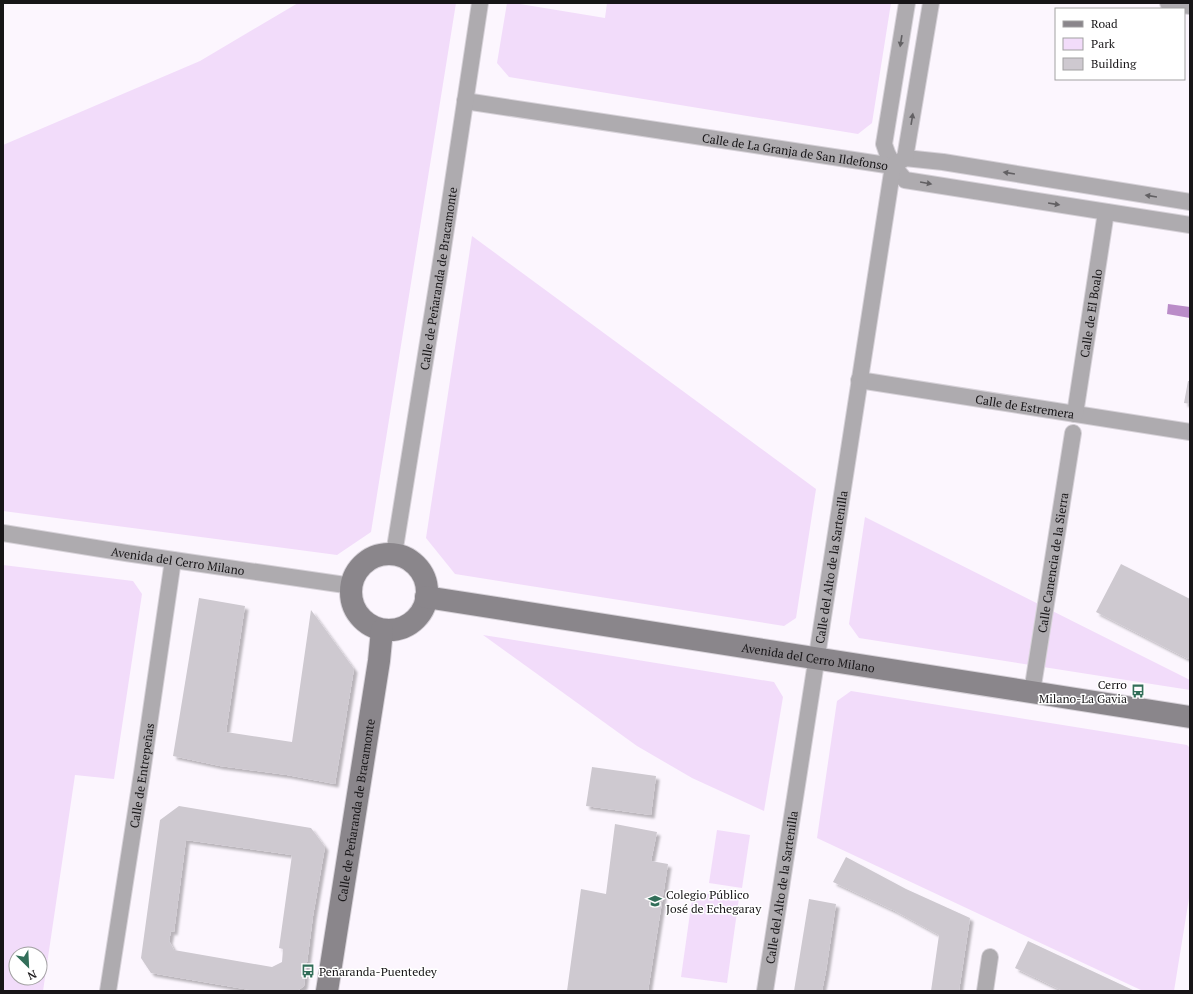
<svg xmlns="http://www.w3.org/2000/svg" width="1193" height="994" font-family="'PT Serif',serif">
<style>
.green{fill:#f2dcfa;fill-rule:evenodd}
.water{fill:#ba8cc8}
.building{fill:#cec9d0;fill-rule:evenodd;filter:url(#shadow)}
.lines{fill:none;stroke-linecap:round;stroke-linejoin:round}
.minor-casing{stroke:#d7d2d9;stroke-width:18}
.secondary-casing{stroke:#d7d2d9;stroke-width:24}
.minor{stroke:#aeabaf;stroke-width:16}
.secondary{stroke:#8a868b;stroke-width:22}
.oneway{fill:#626063}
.labels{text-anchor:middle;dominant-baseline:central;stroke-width:3;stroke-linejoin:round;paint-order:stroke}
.street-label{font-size:12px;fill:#171517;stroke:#fff}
.poi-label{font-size:12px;fill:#171517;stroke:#fff;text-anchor:start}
</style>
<defs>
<filter id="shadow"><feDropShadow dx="3.5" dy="3.5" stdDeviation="1" flood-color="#0004"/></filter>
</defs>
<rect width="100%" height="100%" fill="#fcf6fe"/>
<g class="green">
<polygon points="298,3 456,3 371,532 337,555 3,511 3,145 200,61"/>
<polygon points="507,3 514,3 605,18 607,3 891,3 872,123 858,134 509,77 497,63"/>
<polygon points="472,236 816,489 796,618 784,626 455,574 426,538"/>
<polygon points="865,517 1190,680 1190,690 859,638 849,624"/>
<path d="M3,565L133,581L142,594L114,779L75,775L43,991H3ZM16,954H40V978H16Z"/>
<polygon points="483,635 774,682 783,697 764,811 692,778 637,746"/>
<polygon points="851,691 1187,745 1190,748 1190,892 1174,991 1143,991 817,838 837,701"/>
<polygon points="717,830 750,835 742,888 709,883"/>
<polygon points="693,892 739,898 727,983 681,977"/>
</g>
<polygon class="water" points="1168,304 1190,307 1190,318 1167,314"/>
<g class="building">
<polygon points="1188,381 1190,381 1190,404 1184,403"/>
<polygon points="1121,564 1190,599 1190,654 1188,659 1096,612"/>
<polygon points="199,598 245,606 226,732 292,742 311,610 354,669 335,784 287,775 220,766 173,756"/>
<polygon points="592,767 656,776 651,815 586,806"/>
<path d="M179,806L311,828L325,847L313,916L304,986L297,991H256L151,973L141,958L160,820ZM186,840L292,855L279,948L283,949L282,962L272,967L174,950L169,941L171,931L174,932Z"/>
<polygon points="615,824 657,832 651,861 668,864 648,991 567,991 581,889 606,894"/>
<polygon points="846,857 906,889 970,918 959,991 931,991 939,935 895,911 833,882"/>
<polygon points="809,899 836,904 826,971 822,991 794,991"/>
<polygon points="1028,941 1090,970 1135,991 1063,991 1015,968"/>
</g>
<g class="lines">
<g class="minor-casing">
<g id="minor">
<path d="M907,3L884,144C888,159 895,169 905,180L1190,225"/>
<polyline points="1168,3 1190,6"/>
<path id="s1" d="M465,101L893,166"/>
<polyline points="905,158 943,162 1190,202"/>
<path id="s2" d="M859,380L1190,432"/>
<path id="s3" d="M1075,414L1106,212"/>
<path id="s4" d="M3,533L126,553L352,586"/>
<path id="s5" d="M394,554L442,255L480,3"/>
<path id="s6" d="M1032,692L1073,433"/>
<path id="s7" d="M108,991L142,773L173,560"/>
<path id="s8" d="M765,991L893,166L905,158L931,3"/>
<polyline points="985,991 990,957"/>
</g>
</g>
<g class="secondary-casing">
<g id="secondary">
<circle cx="389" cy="592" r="38"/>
<path id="s9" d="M426,597L1190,717"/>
<path id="s10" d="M327,991L379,661L382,630"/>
</g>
</g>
<use href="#minor" class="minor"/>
<use href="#secondary" class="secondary"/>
</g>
<defs><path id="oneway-solid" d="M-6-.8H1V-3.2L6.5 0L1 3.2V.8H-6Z"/></defs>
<g class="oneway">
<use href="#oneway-solid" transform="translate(901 41) rotate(99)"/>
<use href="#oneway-solid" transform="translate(912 119) rotate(-81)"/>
<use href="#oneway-solid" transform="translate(1009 173) rotate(-171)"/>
<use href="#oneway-solid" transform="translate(926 183) rotate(10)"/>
<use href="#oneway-solid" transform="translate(1151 196) rotate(-171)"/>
<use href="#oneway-solid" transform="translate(1054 204) rotate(9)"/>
</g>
<defs>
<g id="bus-bare" transform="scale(1.08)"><path d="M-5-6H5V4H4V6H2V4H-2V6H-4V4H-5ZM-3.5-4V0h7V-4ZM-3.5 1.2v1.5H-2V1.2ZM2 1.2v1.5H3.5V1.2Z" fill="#326e59" stroke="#fff" stroke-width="2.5" paint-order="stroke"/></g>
<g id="school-bare" transform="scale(1.08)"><path d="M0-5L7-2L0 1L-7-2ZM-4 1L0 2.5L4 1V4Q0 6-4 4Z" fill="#326e59" stroke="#fff" stroke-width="2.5" paint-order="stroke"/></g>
</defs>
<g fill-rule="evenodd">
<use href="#bus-bare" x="1138" y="691"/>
<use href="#school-bare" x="655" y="901"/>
<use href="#bus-bare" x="308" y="971"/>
</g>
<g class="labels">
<g class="street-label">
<text stroke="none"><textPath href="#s1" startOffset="334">Calle de La Granja de San Ildefonso</textPath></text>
<text stroke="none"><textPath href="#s5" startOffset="279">Calle de Peñaranda de Bracamonte</textPath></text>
<text stroke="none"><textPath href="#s3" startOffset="102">Calle de El Boalo</textPath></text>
<text stroke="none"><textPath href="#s2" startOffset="168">Calle de Estremera</textPath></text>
<text stroke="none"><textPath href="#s4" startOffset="177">Avenida del Cerro Milano</textPath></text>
<text stroke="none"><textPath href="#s6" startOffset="131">Calle Canencia de la Sierra</textPath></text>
<text stroke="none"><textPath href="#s8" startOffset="429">Calle del Alto de la Sartenilla</textPath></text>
<text stroke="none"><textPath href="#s9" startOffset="387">Avenida del Cerro Milano</textPath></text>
<text stroke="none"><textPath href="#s7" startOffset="218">Calle de Entrepeñas</textPath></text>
<text stroke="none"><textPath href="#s10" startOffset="183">Calle de Peñaranda de Bracamonte</textPath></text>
<text stroke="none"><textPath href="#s8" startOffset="105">Calle del Alto de la Sartenilla</textPath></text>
</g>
<g class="poi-label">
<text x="1127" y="684" text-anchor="end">Cerro<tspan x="1127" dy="14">Milano-La Gavia</tspan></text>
<text x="666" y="894">Colegio Público<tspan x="666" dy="14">José de Echegaray</tspan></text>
<text x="319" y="971">Peñaranda-Puentedey</text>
</g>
</g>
<rect width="1193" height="994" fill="none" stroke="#171517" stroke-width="8"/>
<rect x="1055" y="8" width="130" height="72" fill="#ffffff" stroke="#a2a1a2"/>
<rect x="1063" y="21" width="20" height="6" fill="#8a868b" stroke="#a2a1a2"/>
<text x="1091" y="28" font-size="12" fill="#171517">Road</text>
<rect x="1063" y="38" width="20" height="12" fill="#f2dcfa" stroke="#a2a1a2"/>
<text x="1091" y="48" font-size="12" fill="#171517">Park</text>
<rect x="1063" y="58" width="20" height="12" fill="#cec9d0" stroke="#a2a1a2"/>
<text x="1091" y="68" font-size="12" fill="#171517">Building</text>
<g transform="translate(28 966) rotate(156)"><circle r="19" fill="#ffffff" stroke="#a2a1a2"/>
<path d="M0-3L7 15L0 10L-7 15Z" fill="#326e59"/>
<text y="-6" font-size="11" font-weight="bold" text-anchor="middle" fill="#171517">N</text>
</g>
</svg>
